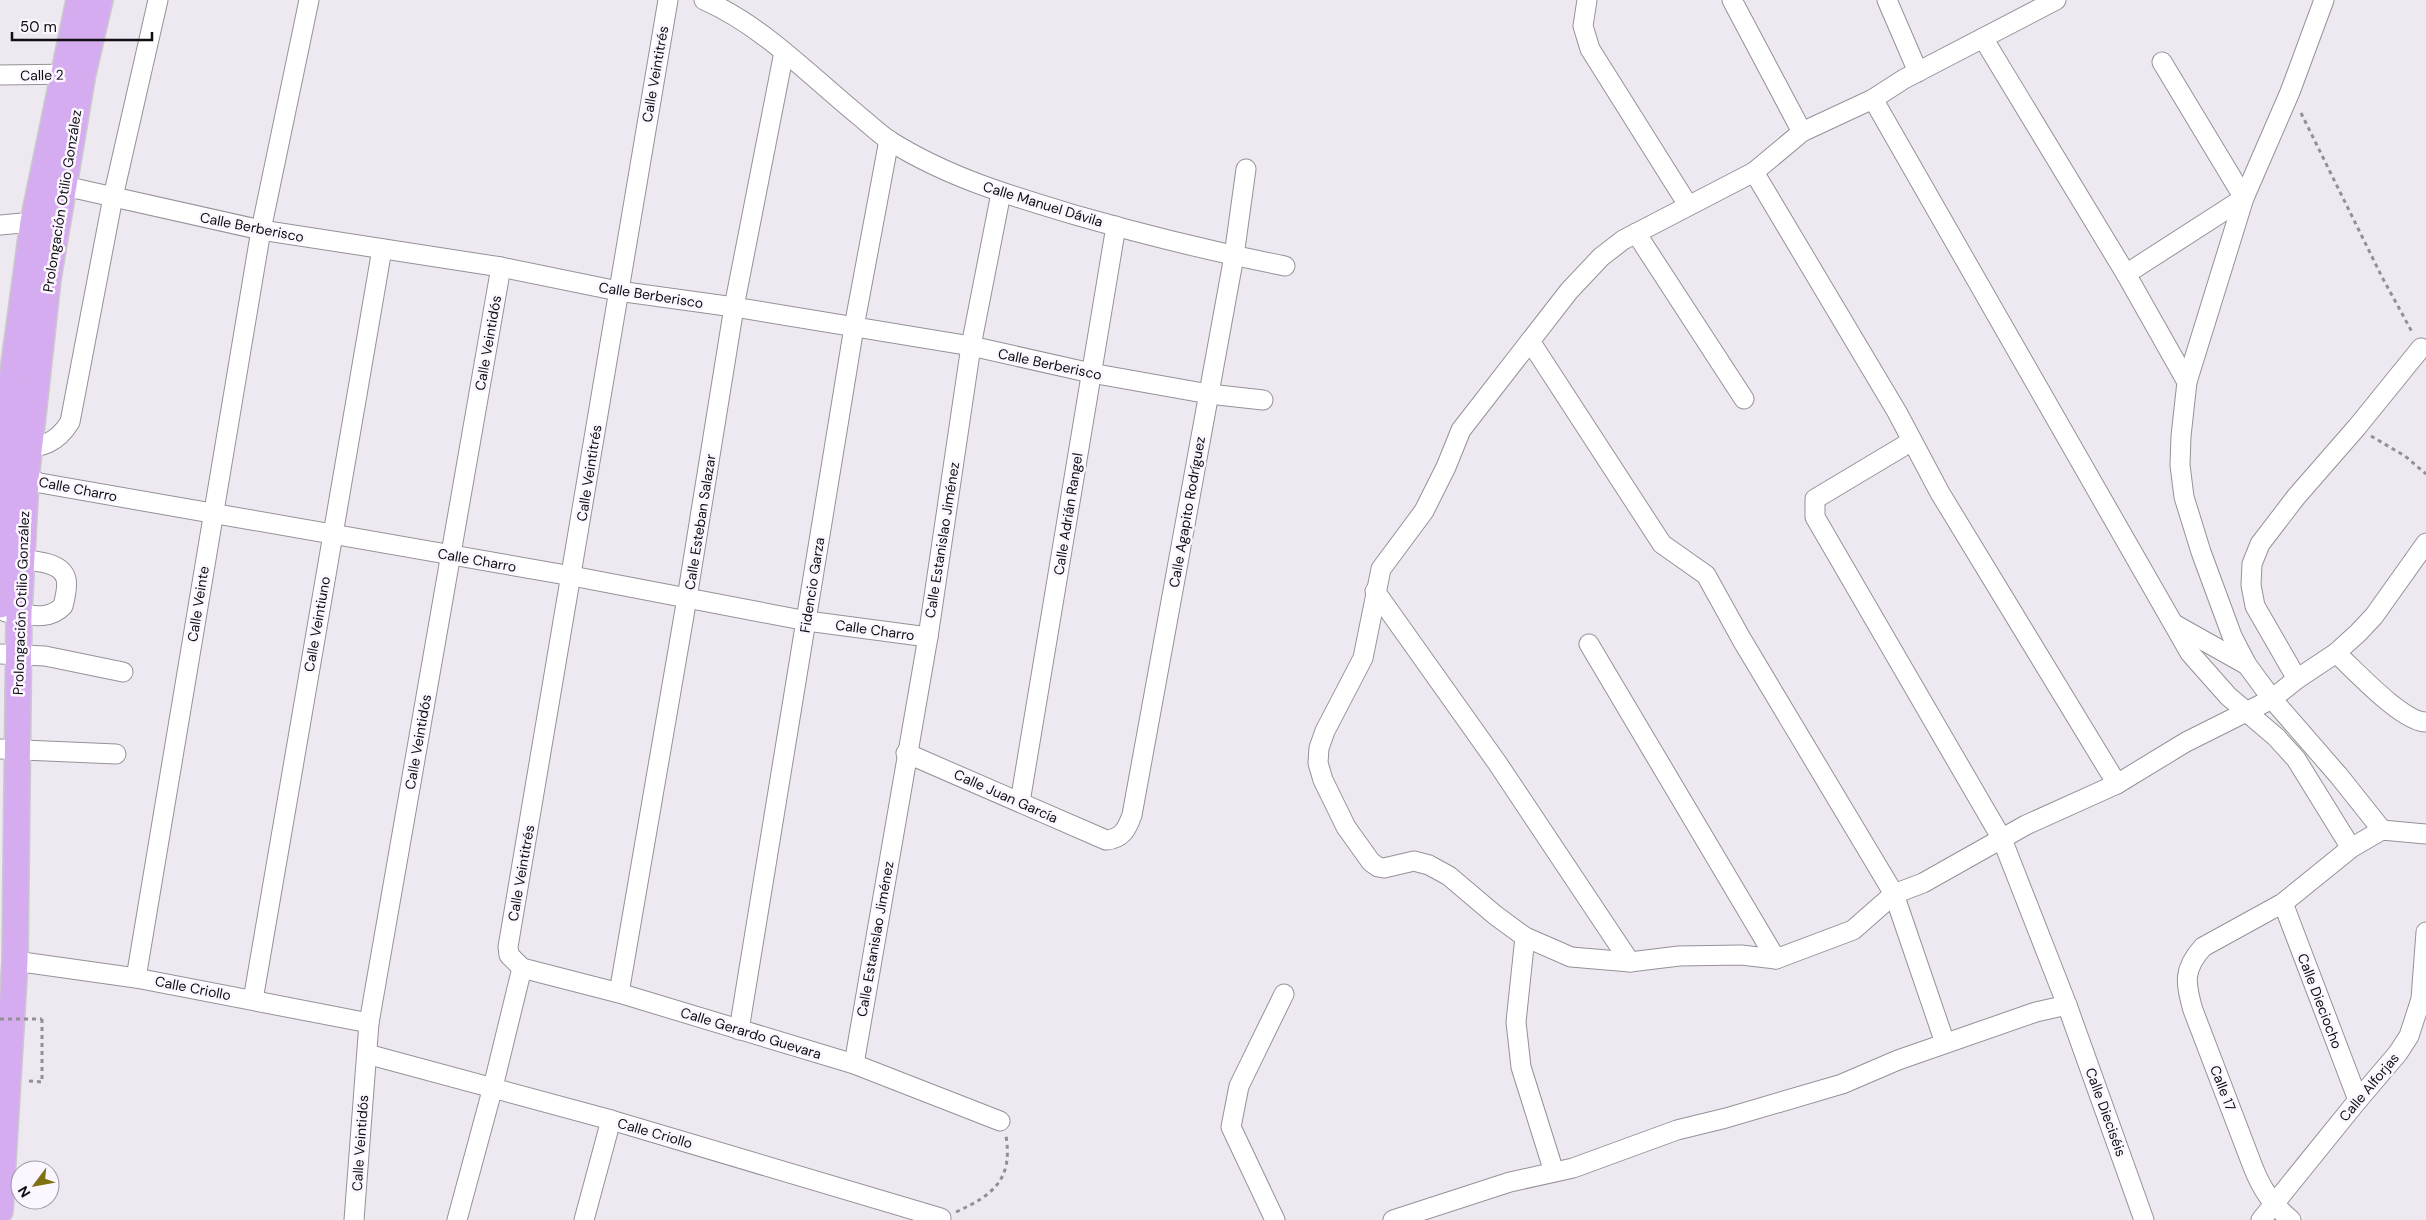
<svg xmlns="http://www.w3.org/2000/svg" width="2426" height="1220" font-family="'DM Sans',sans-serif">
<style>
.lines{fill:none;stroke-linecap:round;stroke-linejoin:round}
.minor-casing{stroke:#969199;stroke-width:21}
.major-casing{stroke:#cacacb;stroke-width:28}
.path{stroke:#938f95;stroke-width:3;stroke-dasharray:4 4;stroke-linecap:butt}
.minor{stroke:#fff;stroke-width:19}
.major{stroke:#d5acf0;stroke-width:25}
.path-bridge{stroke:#938f95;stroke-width:3;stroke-dasharray:4 4;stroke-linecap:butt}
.labels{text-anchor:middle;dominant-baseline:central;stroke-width:5;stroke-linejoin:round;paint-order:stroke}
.street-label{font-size:14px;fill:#100e11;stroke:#fbf6ff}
</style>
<rect width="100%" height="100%" fill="#eee9f1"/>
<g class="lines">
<g class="minor-casing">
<g id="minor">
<polyline points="668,0 508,947 509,955 522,968 619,993 854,1064 1000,1121"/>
<path d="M704,0C763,26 808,74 858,115C868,123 878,133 890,141C947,177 1011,196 1075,215C1145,235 1214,252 1285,266"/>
<polyline points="1587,0 1583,26 1590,49 1688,205"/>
<polyline points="1732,0 1802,132"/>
<polyline points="1887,0 1918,72"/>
<polyline points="2056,0 1904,79 1873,99 1802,132 1754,172 1623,240 1601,257 1569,291 1461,430 1446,467 1424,511 1381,569 1363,658 1325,731 1319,748 1318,763 1323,780 1346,827 1371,862 1378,867 1384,868 1414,861 1429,865 1449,876 1495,915 1525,937 1571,957 1630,962 1679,956 1741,955 1776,959 1853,930 1894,894 1923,883 2026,825 2117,784 2186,742 2272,699 2297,679 2336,653 2358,633 2374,616 2426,543"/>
<polyline points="2324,0 2290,92 2244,198 2187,382 2181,436 2180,465 2184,497 2201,552 2232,636 2247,665 2272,699 2339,776 2382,830"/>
<polyline points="1983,38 2126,274 2187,382"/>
<polyline points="0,75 76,74"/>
<polyline points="1873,99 2190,653 2228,696 2276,737 2296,759 2351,848"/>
<polyline points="1754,172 1897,412 1940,493 2117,784"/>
<polyline points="51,186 78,189 261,230 501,267 618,291 734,307 971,346 1091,373 1209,394 1263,400"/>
<polyline points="0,225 33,222 46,224"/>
<polyline points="1636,233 1744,399"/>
<polyline points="2126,274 2244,198 2162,62"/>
<polyline points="1530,341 1662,544 1706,575 1742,640 1894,894 1945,1043"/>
<polyline points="1912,441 1815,499 1815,517 2002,839 2067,1005 2144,1220"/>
<path d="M18,448C42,448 57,443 70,422L113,197L158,0"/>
<polyline points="14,476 40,483 572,576 807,621 928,637"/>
<polyline points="1375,591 1498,764 1630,962"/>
<path d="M6,612C26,614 48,622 63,606C65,598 68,587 66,579C61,559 26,561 10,559"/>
<polyline points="2174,624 2247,665"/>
<polyline points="1589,644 1776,959"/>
<path d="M2336,653C2355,670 2402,722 2426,722"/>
<polyline points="0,654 45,656 123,672"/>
<polyline points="2297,679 2255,606 2251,585 2252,564 2260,544 2296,497 2357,427 2421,348"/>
<polyline points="0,749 116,754"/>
<path d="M906,753L1106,840C1122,839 1127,829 1132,815L1234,256L1246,169"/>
<polyline points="1020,802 1116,226"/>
<polyline points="2283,903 2358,1100"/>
<polyline points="1525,937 1516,1022 1521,1067 1554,1172"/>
<polyline points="15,961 136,978 369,1023"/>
<polyline points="136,978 261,230 309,0"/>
<polyline points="619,993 687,598 734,307 784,52"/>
<polyline points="253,1000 382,249"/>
<polyline points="739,1030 854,327 889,140"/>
<polyline points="367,1054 611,1120 941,1218"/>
<polyline points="854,1064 928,637 971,346 1001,193"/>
<polyline points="354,1220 369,1023 501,267"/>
<polyline points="457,1220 493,1087 522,968"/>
<polyline points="584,1220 611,1120"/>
<polyline points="1275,1220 1231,1127 1239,1086 1284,994"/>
<polyline points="1393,1220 1510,1182 1573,1168 1677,1130 1726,1118 1842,1084 1898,1060 2036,1012 2067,1005"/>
<polyline points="2261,1220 2358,1100 2398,1053 2409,1036 2421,999 2426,932"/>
<path d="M2291,1220C2272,1204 2262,1190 2253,1167L2193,1010C2185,983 2183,969 2203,947L2283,903L2351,848L2382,830L2426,834"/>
</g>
</g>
<g class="major-casing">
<g id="major">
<polyline points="0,605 12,379 33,222 79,0"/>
<polyline points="0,1211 15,961 19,613 26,479 48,279 83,73 100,0"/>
</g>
</g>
<g class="path">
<polyline points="2301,113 2382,277 2412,332"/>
<polyline points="2371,436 2405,456 2426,474"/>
<polyline points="29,1081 42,1082 42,1019"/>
<path d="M956,1212C993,1195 1013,1180 1006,1136"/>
</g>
<use href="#minor" class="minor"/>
<use href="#major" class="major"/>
<polyline class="path-bridge" points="0,1019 42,1019"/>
</g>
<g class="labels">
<g class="street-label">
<text transform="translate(655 74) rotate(-80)">Calle Veintitrés</text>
<text transform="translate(42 75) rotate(-1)">Calle 2</text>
<text transform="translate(62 201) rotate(-81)">Prolongación Otilio González</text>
<text transform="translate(1043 204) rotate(17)">Calle Manuel Dávila</text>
<text transform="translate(252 227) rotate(11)">Calle Berberisco</text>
<text transform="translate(651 295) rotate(9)">Calle Berberisco</text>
<text transform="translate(488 343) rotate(-80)">Calle Veintidós</text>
<text transform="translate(1050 364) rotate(12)">Calle Berberisco</text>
<text transform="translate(589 473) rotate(-81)">Calle Veintitrés</text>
<text transform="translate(78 489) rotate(11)">Calle Charro</text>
<text transform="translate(1187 512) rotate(-80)">Calle Agapito Rodríguez</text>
<text transform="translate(1068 514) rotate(-81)">Calle Adrián Rangel</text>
<text transform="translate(700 522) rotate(-81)">Calle Esteban Salazar</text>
<text transform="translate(942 540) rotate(-81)">Calle Estanislao Jiménez</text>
<text transform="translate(477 560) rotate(10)">Calle Charro</text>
<text transform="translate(812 585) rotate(-81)">Fidencio Garza</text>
<text transform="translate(21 603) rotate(-88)">Prolongación Otilio González</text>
<text transform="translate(198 604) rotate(-81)">Calle Veinte</text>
<text transform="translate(317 624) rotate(-80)">Calle Veintiuno</text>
<text transform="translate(875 630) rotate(8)">Calle Charro</text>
<text transform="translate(418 742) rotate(-80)">Calle Veintidós</text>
<text transform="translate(1006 796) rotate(24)">Calle Juan García</text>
<text transform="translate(521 873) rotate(-80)">Calle Veintitrés</text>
<text transform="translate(875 939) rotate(-80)">Calle Estanislao Jiménez</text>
<text transform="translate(193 988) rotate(11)">Calle Criollo</text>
<text transform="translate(2320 1001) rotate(69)">Calle Dieciocho</text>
<text transform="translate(751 1033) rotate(17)">Calle Gerardo Guevara</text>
<text transform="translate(2369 1087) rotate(-50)">Calle Alforjas</text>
<text transform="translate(2223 1088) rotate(69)">Calle 17</text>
<text transform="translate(2106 1112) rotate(70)">Calle Dieciséis</text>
<text transform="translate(655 1133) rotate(16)">Calle Criollo</text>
<text transform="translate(360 1143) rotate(-86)">Calle Veintidós</text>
</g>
</g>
<g transform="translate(35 1185) rotate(238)"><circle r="24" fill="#fbf6ff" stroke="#9d99a0"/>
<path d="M0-4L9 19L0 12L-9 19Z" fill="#7f7111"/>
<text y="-8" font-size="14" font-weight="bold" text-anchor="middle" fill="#100e11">N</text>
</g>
<path d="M12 32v8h140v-8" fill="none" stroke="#100e11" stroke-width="2.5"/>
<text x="20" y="32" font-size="15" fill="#100e11" stroke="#fbf6ff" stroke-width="4" paint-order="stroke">50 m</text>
</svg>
